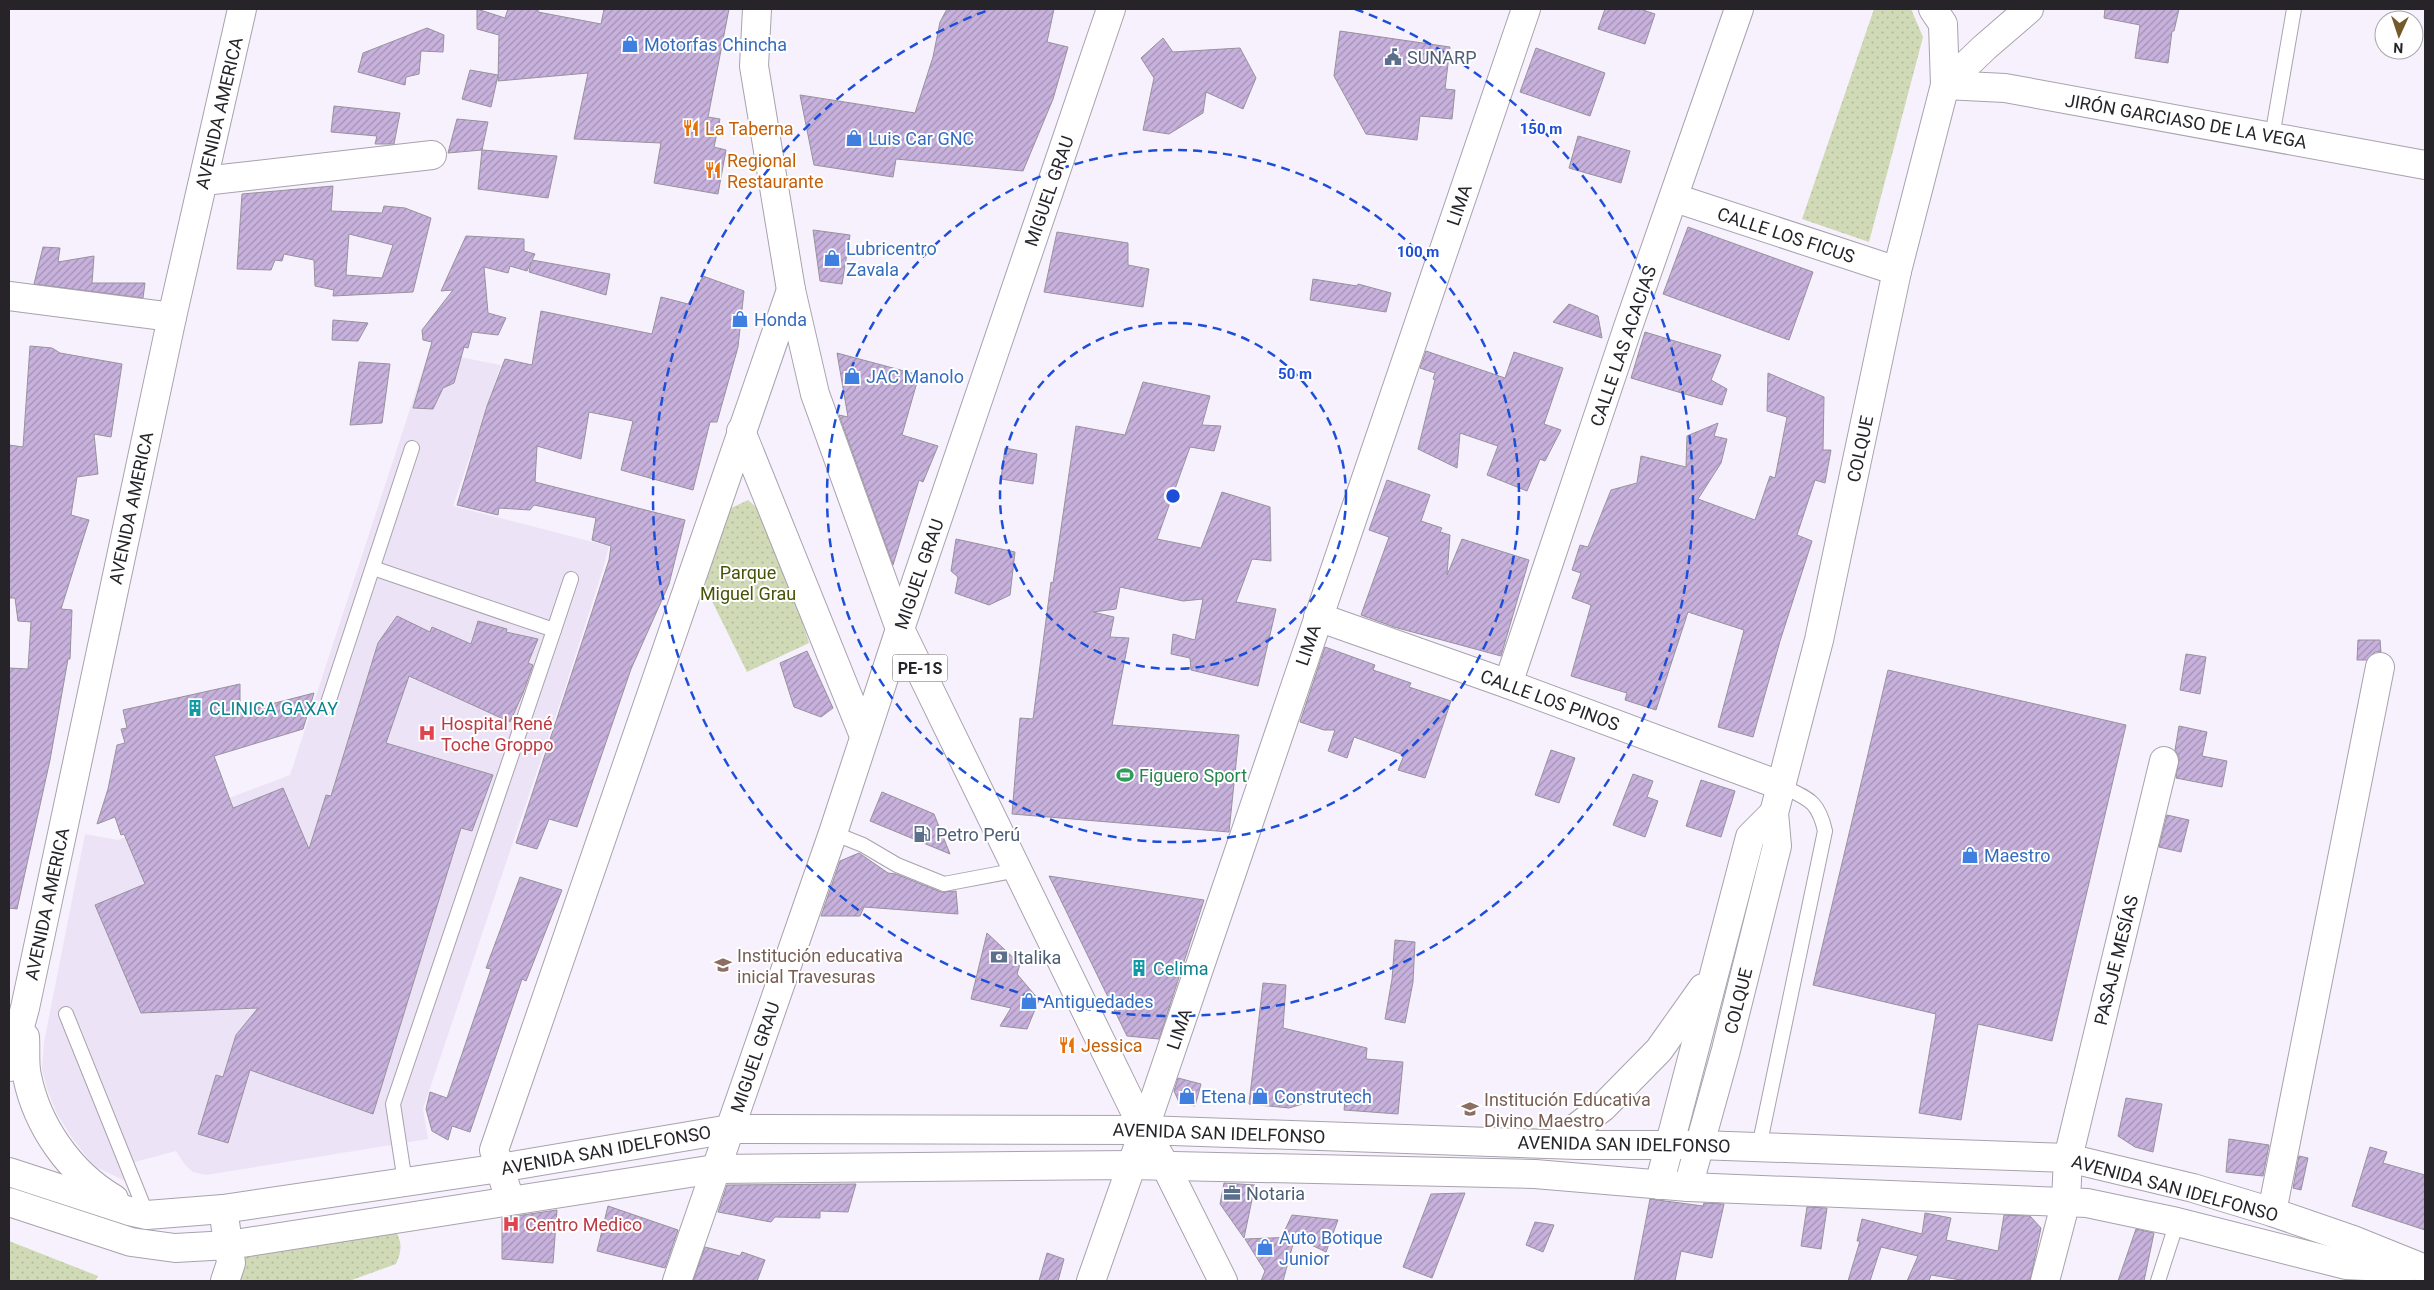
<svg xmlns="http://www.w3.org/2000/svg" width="2434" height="1290" font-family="Roboto,sans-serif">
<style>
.built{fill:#ede3f6}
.park{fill:url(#park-dots)}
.building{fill:url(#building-hatch);stroke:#97929d;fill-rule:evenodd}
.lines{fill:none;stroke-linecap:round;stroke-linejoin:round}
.service-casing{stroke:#a8a2ad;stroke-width:16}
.minor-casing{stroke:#a8a2ad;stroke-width:30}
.tertiary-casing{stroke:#a8a2ad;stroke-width:30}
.secondary-casing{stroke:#a8a2ad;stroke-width:30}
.trunk-casing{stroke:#a8a2ad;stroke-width:30}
.service{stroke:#fff;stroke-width:14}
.minor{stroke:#fff;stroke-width:28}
.tertiary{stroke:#fff;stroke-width:28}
.secondary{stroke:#fff;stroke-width:28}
.trunk{stroke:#fff;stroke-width:28}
.ring{fill:none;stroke:#1d4ed8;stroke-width:2.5;stroke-dasharray:9 6}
.labels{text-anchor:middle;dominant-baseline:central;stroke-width:4;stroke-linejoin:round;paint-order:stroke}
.shield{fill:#fff;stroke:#686669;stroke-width:1}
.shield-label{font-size:16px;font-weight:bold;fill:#272429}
.shop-label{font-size:18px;fill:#366cbe;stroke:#fff;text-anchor:start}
.service-label{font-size:18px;fill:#4e5e75;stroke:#fff;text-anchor:start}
.street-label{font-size:18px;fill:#272429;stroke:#fff}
.food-label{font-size:18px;fill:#c56008;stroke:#fff;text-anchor:start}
.park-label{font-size:18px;fill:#475307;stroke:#fff}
.culture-label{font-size:18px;fill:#0d838f;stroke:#fff;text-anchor:start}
.health-label{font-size:18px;fill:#be3a42;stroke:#fff;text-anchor:start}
.leisure-label{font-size:18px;fill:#27864d;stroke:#fff;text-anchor:start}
.education-label{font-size:18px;fill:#785e54;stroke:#fff;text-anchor:start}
.centre{fill:#1d4ed8;stroke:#fff;stroke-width:2.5}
.ring-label{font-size:15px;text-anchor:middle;font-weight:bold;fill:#1d4ed8;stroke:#fff;stroke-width:4;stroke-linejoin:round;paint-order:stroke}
</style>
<defs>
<pattern id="park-dots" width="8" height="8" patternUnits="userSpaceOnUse" patternTransform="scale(1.25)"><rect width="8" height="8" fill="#d0dab6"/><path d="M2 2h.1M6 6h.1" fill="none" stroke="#b3bb9c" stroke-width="1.8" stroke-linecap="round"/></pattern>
<pattern id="building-hatch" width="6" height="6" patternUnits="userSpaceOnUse" patternTransform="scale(1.25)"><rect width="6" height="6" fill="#c8b2dd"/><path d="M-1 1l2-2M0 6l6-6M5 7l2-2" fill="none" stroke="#a291b3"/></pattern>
</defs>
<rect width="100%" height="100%" fill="#f7f1fd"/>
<polygon class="built" points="429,351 501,365 453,506 609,546 603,569 564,691 423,1109 428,1139 206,1175 193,1172 185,1165 176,1151 131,1163 134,1176 123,1180 94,1166 72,1138 57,1114 47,1089 42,1069 44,1042 85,834 118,840 290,775"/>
<g class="park">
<polygon points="1874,9 1911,9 1923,37 1869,242 1802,219"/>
<polygon points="748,500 772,521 809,643 747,672 705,587 725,511"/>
<path d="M392,1226C402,1240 403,1248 396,1264L349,1281H240L247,1251Z"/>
<polygon points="9,1241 98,1276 95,1281 9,1281"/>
</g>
<g class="building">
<polygon points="477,9 505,18 508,9 538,9 538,12 601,24 604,9 729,9 708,117 720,119 714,147 726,150 718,194 654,183 661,143 574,139 588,73 498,81 499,35 477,29"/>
<polygon points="947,9 1054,9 1047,42 1068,47 1053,99 1023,171 896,159 893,177 814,165 800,95 915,113 933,57 940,22"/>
<polygon points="1605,9 1640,9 1655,14 1645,44 1598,29"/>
<polygon points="2105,9 2179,9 2174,31 2172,31 2168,63 2135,58 2140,25 2104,18"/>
<polygon points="427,28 444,35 443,52 421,51 419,74 406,77 405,85 358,72 363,53"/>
<polygon points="1340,31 1450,47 1445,89 1455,90 1452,119 1420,116 1417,140 1366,134 1334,76"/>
<polygon points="1163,38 1173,52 1240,48 1256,78 1243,109 1206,92 1203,113 1169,134 1143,130 1154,78 1141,58"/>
<polygon points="1536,48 1605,73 1590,116 1520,92"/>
<polygon points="470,70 498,75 491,107 462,99"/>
<polygon points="334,106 400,113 394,144 375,144 377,136 331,132"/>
<polygon points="457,119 488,122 482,150 448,153"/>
<polygon points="1578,136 1630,151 1621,183 1569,168"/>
<polygon points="482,150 557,156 548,198 478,189"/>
<path d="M333,186L331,211L382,213L384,206L405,208L431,218L413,292L333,296L334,290L315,286L314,260L284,254L282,261L275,260L271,270L237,269L242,194ZM349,234L393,245L382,278L346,275Z"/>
<polygon points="1688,227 1813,272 1789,340 1663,294"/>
<polygon points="813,230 850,235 842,284 820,281"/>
<polygon points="1057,232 1128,243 1128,265 1149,269 1143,307 1044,292"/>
<polygon points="466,236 524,239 524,251 535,254 532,260 610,274 606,295 529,272 531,262 527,271 510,266 508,273 484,267 488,313 506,318 498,335 472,332 468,348 464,347 454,383 443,388 433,409 413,408 432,342 423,340 422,330 453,290 441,291"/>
<polygon points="43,247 60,248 58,262 94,256 92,283 145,283 143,298 34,284"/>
<polygon points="703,276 744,291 738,347 717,422 710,422 693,490 621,470 633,421 589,412 581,459 537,446 535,482 685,520 669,584 631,669 577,827 549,819 537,849 516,843 609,560 611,546 592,540 596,518 534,505 530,510 499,508 498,515 457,505 487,406 505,359 532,365 541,311 652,334 661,297 688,304"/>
<polygon points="1313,279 1357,286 1358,284 1391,293 1386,312 1310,300"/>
<polygon points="1569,304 1598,316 1602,338 1553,322"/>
<polygon points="333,320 368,323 358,341 332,340"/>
<polygon points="1645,332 1721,355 1711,380 1727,389 1722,405 1631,378"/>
<polygon points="30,346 52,348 60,353 122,364 111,437 94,434 98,474 77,477 71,515 89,520 61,609 72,610 70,659 68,659 50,760 17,909 9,908 9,668 28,669 31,622 18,621 15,598 9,598 9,445 23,447"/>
<polygon points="1426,351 1505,378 1514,352 1563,368 1544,424 1561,430 1545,461 1540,459 1527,491 1487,475 1498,446 1460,433 1457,468 1418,449 1435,380 1433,379 1435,373 1420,368"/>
<polygon points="837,353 919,375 902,435 938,446 923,482 919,480 893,565 839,415 848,417"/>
<polygon points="359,362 390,364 382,423 350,425"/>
<polygon points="1768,373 1824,397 1823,450 1831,450 1825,483 1815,480 1797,535 1812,541 1780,641 1753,737 1718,727 1744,630 1688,612 1656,710 1625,700 1627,693 1571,676 1591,605 1572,598 1581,573 1572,570 1580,545 1588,547 1611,490 1637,483 1641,456 1686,467 1687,436 1718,423 1714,436 1727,439 1721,463 1698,499 1755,520 1770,476 1775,478 1787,417 1767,411"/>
<polygon points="1143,382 1210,396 1202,425 1221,426 1214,451 1190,447 1157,539 1201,548 1222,492 1270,507 1271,561 1252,559 1236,602 1276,609 1258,686 1191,670 1190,658 1171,654 1173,634 1195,640 1203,599 1183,601 1120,587 1116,609 1093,612 1114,617 1110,637 1129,638 1112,725 1239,735 1229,832 1012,814 1020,718 1033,719 1051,582 1053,583 1076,426 1125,435"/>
<polygon points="1005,448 1037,454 1033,484 1001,479"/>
<polygon points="1387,480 1430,495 1421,521 1442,528 1440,532 1450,535 1447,575 1462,539 1529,560 1501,656 1394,627 1361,615 1389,537 1369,530"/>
<polygon points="956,539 1015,552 1010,595 989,605 955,593 958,577 951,571"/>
<polygon points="397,616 430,632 432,627 471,644 478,621 507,629 506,632 538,639 528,663 533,665 523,693 510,722 409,676 386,743 493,775 472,831 461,828 373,1114 250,1070 228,1143 198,1134 216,1075 223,1077 236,1035 258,1008 141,1013 95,905 145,884 124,834 121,835 115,817 97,824 108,789 117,745 125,743 121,729 127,728 123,710 240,684 240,712 314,693 303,729 214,756 233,808 283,788 309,849 326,795 331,796 378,643"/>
<polygon points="2358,640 2380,640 2381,652 2375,652 2367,660 2357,660"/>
<polygon points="1325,647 1375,665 1373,670 1411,683 1409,687 1451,701 1425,778 1398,770 1404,755 1354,737 1347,758 1328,751 1335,730 1324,730 1300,722"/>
<polygon points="807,651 833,708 821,717 794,707 780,663"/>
<polygon points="2186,654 2206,657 2200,694 2180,690"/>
<polygon points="1888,670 2126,725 2052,1041 1978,1024 1961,1120 1919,1113 1936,1014 1813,985"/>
<polygon points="2179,726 2207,732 2202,756 2227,761 2222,787 2176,778 2179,757 2175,750"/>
<polygon points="1551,750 1575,758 1559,803 1535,795"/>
<polygon points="1633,774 1653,781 1647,797 1658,801 1645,837 1613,825"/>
<polygon points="1701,780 1735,791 1721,837 1686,826"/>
<polygon points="882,792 934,814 950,854 870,821"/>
<polygon points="2167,815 2189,820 2181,852 2159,847"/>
<polygon points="859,853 888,873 896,874 941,892 956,891 958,914 864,907 860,916 821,916 840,861"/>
<polygon points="1049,876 1204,900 1159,1039 1127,1036"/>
<polygon points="520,877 562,890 526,981 522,979 470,1132 452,1126 448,1140 432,1131 426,1109 430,1092 447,1098 491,969 486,968"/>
<polygon points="987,933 1020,964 1017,974 1039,1000 1027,1029 1000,1026 1011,1008 971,999"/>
<polygon points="1395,940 1415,942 1413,982 1405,1023 1385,1019 1392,979"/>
<polygon points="1263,983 1286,985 1283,1028 1367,1048 1366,1059 1403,1062 1398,1114 1344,1110 1346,1091 1289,1108 1249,1104"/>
<polygon points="1178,1078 1201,1084 1195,1106 1179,1102 1174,1091"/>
<polygon points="2126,1098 2162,1104 2153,1152 2135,1147 2118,1136"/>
<polygon points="2229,1139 2269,1145 2263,1176 2226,1172"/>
<polygon points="2370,1147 2387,1152 2383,1163 2425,1175 2425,1230 2352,1206"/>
<polygon points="2299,1156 2308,1158 2301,1190 2293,1188"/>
<polygon points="1224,1183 1255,1185 1244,1238 1220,1204"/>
<polygon points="856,1184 848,1212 820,1211 820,1218 775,1217 771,1222 718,1212 727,1185"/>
<polygon points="1465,1193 1432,1278 1403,1267 1431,1194"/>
<polygon points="1650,1199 1703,1206 1704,1203 1724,1204 1712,1258 1681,1251 1675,1281 1634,1281"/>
<polygon points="608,1206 678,1230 665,1268 597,1251"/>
<polygon points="1807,1207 1827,1208 1821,1249 1801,1246"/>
<polygon points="557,1210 553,1263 502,1259 502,1218"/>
<polygon points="1925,1213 1951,1218 1946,1240 1998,1251 2004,1215 2030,1216 2041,1228 2030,1281 1967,1281 1931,1275 1929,1281 1907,1281 1918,1256 1881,1247 1870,1281 1848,1281 1860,1241 1857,1241 1862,1219 1922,1234"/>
<polygon points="1292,1215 1338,1220 1326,1252 1284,1232"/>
<polygon points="1535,1222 1554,1225 1543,1252 1526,1245"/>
<polygon points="2136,1229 2154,1233 2144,1281 2118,1281"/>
<polygon points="1295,1237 1283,1281 1261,1281 1265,1271 1245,1239"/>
<polygon points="705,1247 740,1256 742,1252 765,1260 757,1281 693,1281"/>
<polygon points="1047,1253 1064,1259 1058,1281 1039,1281"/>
</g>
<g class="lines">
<g class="service-casing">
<g id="service">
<polyline points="2272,137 2294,9"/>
<polyline points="373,568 554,630 571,579"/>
<polyline points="327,706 412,448"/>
<polyline points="833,833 863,845 897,865 944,884 1018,870"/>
<polyline points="66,1014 147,1215"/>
<path d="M1759,1147L1825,831C1818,800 1808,799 1782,786"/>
<polyline points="405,1182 393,1104 554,630"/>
<polyline points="2158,1281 2177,1222"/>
</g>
</g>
<g class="minor-casing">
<g id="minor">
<polyline points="1945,85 2005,88 2425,165"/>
<polyline points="1945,85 1985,47 2029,9"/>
<polyline points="204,181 432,155"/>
<polyline points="1675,198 1897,271"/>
<polyline points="9,296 172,317"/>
<polyline points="741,431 864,736"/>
<polyline points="1318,617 1508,684 1782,786"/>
<polyline points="900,629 1111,9"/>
<polyline points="1508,684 1628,327 1739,9"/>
<polyline points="1144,1130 1526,9"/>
<polyline points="1555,1144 1603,1107 1659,1050 1703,988"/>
<polyline points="1659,1185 1750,837 1774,813"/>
<polyline points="1688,1187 1726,1050 1777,846 1774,813 1819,640 1897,271 1945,85 1943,24 1933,9"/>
<polyline points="510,1200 494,1150 791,290"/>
<polyline points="223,1209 231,1263 225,1281"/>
<polyline points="2272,1212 2380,667"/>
<polyline points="2045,1281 2066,1201 2068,1158 2164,761"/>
</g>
</g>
<g class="tertiary-casing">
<g id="tertiary">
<path d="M25,1037C26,1049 24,1064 27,1076C37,1126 70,1173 114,1199"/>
<polyline points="9,1067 25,1008 172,317 242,9"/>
<polyline points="9,1172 129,1211 147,1215 223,1209 500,1168 730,1129 1144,1130 1578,1145 1698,1145 2068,1158 2193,1188 2272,1212 2353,1240 2425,1269"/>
<polyline points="9,1202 131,1242 175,1248 229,1245 715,1169 1130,1165 1535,1174 1688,1187 2087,1203 2177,1222 2346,1265 2406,1268"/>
</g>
</g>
<g class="secondary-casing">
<g id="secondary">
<polyline points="677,1281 833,833 900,629"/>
<polyline points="1091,1281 1144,1130"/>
</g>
</g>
<g class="trunk-casing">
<polyline id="trunk" points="757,9 754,66 791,290 815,394 900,629 1144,1130 1166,1167 1223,1281"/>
</g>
<use href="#service" class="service"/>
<use href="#minor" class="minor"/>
<use href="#tertiary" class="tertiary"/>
<use href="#secondary" class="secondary"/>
<use href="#trunk" class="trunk"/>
</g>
<g class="ring">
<circle cx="1173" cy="496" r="173"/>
<circle cx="1173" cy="496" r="346"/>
<path d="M1355 9A520 520 0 1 1 991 9"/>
</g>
<defs>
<g id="shop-bare" transform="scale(1.35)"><path d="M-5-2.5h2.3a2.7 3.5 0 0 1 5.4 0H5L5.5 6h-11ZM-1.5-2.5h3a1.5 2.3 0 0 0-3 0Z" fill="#3f7fe0" stroke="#fff" stroke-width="2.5" paint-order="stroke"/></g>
<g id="civic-bare" transform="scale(1.35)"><path d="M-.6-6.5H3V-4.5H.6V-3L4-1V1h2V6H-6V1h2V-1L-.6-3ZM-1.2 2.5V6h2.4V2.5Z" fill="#5c6f8a" stroke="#fff" stroke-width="2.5" paint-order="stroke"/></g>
<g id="restaurant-bare" transform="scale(1.35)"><path d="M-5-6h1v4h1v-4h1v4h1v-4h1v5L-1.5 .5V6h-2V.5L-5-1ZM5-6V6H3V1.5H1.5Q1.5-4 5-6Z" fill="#e8710a" stroke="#fff" stroke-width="2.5" paint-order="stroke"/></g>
<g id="building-bare" transform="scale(1.35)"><path d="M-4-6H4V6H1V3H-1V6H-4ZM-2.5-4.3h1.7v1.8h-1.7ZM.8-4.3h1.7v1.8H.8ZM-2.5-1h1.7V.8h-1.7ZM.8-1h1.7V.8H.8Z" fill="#0f9aa8" stroke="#fff" stroke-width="2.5" paint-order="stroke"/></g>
<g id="hospital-bare" transform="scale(1.35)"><path d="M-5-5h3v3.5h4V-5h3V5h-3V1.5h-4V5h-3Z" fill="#e0444e" stroke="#fff" stroke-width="2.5" paint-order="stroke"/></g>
<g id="stadium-bare" transform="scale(1.35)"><path d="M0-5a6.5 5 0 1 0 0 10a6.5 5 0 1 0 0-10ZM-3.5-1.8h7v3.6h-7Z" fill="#2e9e5b" stroke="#fff" stroke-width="2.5" paint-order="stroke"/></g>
<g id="fuel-bare" transform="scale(1.35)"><path d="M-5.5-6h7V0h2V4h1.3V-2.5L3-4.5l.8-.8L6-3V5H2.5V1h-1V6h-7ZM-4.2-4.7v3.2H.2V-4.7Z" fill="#5c6f8a" stroke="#fff" stroke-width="2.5" paint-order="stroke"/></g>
<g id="bank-bare" transform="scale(1.35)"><path d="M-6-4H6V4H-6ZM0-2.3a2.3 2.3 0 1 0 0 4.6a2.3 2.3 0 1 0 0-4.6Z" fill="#5c6f8a" stroke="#fff" stroke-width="2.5" paint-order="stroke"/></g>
<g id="school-bare" transform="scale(1.35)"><path d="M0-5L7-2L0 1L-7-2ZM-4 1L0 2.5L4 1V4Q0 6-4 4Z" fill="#8d6e63" stroke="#fff" stroke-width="2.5" paint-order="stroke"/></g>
<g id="office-bare" transform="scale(1.35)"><path d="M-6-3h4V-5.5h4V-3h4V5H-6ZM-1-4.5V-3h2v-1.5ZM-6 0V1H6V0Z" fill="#5c6f8a" stroke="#fff" stroke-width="2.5" paint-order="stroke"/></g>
</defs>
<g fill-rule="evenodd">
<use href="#shop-bare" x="630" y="44"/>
<use href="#civic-bare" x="1393" y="57"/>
<use href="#restaurant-bare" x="691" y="128"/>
<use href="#shop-bare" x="854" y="138"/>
<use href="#restaurant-bare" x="713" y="170"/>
<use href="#shop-bare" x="832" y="258"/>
<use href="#shop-bare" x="740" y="319"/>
<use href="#shop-bare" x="852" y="376"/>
<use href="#building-bare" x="195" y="708"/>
<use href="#hospital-bare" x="427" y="733"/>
<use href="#stadium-bare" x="1125" y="775"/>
<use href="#fuel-bare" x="922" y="834"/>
<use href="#shop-bare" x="1970" y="855"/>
<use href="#bank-bare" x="999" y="957"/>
<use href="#school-bare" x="723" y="965"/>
<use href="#building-bare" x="1139" y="968"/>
<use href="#shop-bare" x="1029" y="1001"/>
<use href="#restaurant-bare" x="1067" y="1045"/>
<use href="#shop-bare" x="1187" y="1096"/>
<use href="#shop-bare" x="1260" y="1096"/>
<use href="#school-bare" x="1470" y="1109"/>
<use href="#office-bare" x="1232" y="1193"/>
<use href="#hospital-bare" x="511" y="1224"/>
<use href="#shop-bare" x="1265" y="1247"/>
</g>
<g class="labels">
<rect class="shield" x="892.5" y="654.5" width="55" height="27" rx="4"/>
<g class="shield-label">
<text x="920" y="668">PE-1S</text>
</g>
<g class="shop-label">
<text x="644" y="44">Motorfas Chincha</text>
<text x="868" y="138">Luis Car GNC</text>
<text x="846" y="248">Lubricentro<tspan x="846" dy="21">Zavala</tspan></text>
<text x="754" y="319">Honda</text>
<text x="866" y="376">JAC Manolo</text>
<text x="1984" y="855">Maestro</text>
<text x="1043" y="1001">Antiguedades</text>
<text x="1201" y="1096">Etena</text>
<text x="1274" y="1096">Construtech</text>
<text x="1279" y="1237">Auto Botique<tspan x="1279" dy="21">Junior</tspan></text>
</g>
<g class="service-label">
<text x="1407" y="57">SUNARP</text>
<text x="936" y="834">Petro Perú</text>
<text x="1013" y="957">Italika</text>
<text x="1246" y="1193">Notaria</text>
</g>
<g class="street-label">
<text transform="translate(219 113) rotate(-77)">AVENIDA AMERICA</text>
<text transform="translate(2186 121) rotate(10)">JIRÓN GARCIASO DE LA VEGA</text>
<text transform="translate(1049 191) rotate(-71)">MIGUEL GRAU</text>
<text transform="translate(1459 205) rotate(-71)">LIMA</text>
<text transform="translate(1786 235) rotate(18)">CALLE LOS FICUS</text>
<text transform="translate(1623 346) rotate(-71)">CALLE LAS ACACIAS</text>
<text transform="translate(1860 449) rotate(-78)">COLQUE</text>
<text transform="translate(131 508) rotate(-78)">AVENIDA AMERICA</text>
<text transform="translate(919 574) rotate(-71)">MIGUEL GRAU</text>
<text transform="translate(1308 645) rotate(-71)">LIMA</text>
<text transform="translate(1550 700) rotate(20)">CALLE LOS PINOS</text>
<text transform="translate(47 904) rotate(-78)">AVENIDA AMERICA</text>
<text transform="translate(2116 960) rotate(-76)">PASAJE MESÍAS</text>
<text transform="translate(1738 1001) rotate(-76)">COLQUE</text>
<text transform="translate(1179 1029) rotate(-71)">LIMA</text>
<text transform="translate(755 1057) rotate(-71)">MIGUEL GRAU</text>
<text transform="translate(1219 1133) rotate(2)">AVENIDA SAN IDELFONSO</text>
<text transform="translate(1624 1144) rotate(1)">AVENIDA SAN IDELFONSO</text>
<text transform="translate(606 1150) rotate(-10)">AVENIDA SAN IDELFONSO</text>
<text transform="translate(2175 1188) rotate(15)">AVENIDA SAN IDELFONSO</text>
</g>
<g class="food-label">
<text x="705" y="128">La Taberna</text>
<text x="727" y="160">Regional<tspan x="727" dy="21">Restaurante</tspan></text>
<text x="1081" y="1045">Jessica</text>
</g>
<g class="park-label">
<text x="748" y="572">Parque<tspan x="748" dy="21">Miguel Grau</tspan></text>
</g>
<g class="culture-label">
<text x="209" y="708">CLINICA GAXAY</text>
<text x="1153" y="968">Celima</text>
</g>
<g class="health-label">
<text x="441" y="723">Hospital René<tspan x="441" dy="21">Toche Groppo</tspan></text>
<text x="525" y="1224">Centro Medico</text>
</g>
<g class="leisure-label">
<text x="1139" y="775">Figuero Sport</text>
</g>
<g class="education-label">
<text x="737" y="955">Institución educativa<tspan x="737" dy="21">inicial Travesuras</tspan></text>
<text x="1484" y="1099">Institución Educativa<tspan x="1484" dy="21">Divino Maestro</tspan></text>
</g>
</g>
<circle cx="1173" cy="496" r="8" class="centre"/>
<g class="ring-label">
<text x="1541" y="134">150 m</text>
<text x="1418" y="257">100 m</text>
<text x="1295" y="379">50 m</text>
</g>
<rect width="2434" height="1290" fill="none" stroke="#272429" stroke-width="20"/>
<g transform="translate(2399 35) rotate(183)"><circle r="24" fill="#ffffff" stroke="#a9a7a9"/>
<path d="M0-4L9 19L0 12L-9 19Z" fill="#74592b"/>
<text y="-8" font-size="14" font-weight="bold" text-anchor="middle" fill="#272429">N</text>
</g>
</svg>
